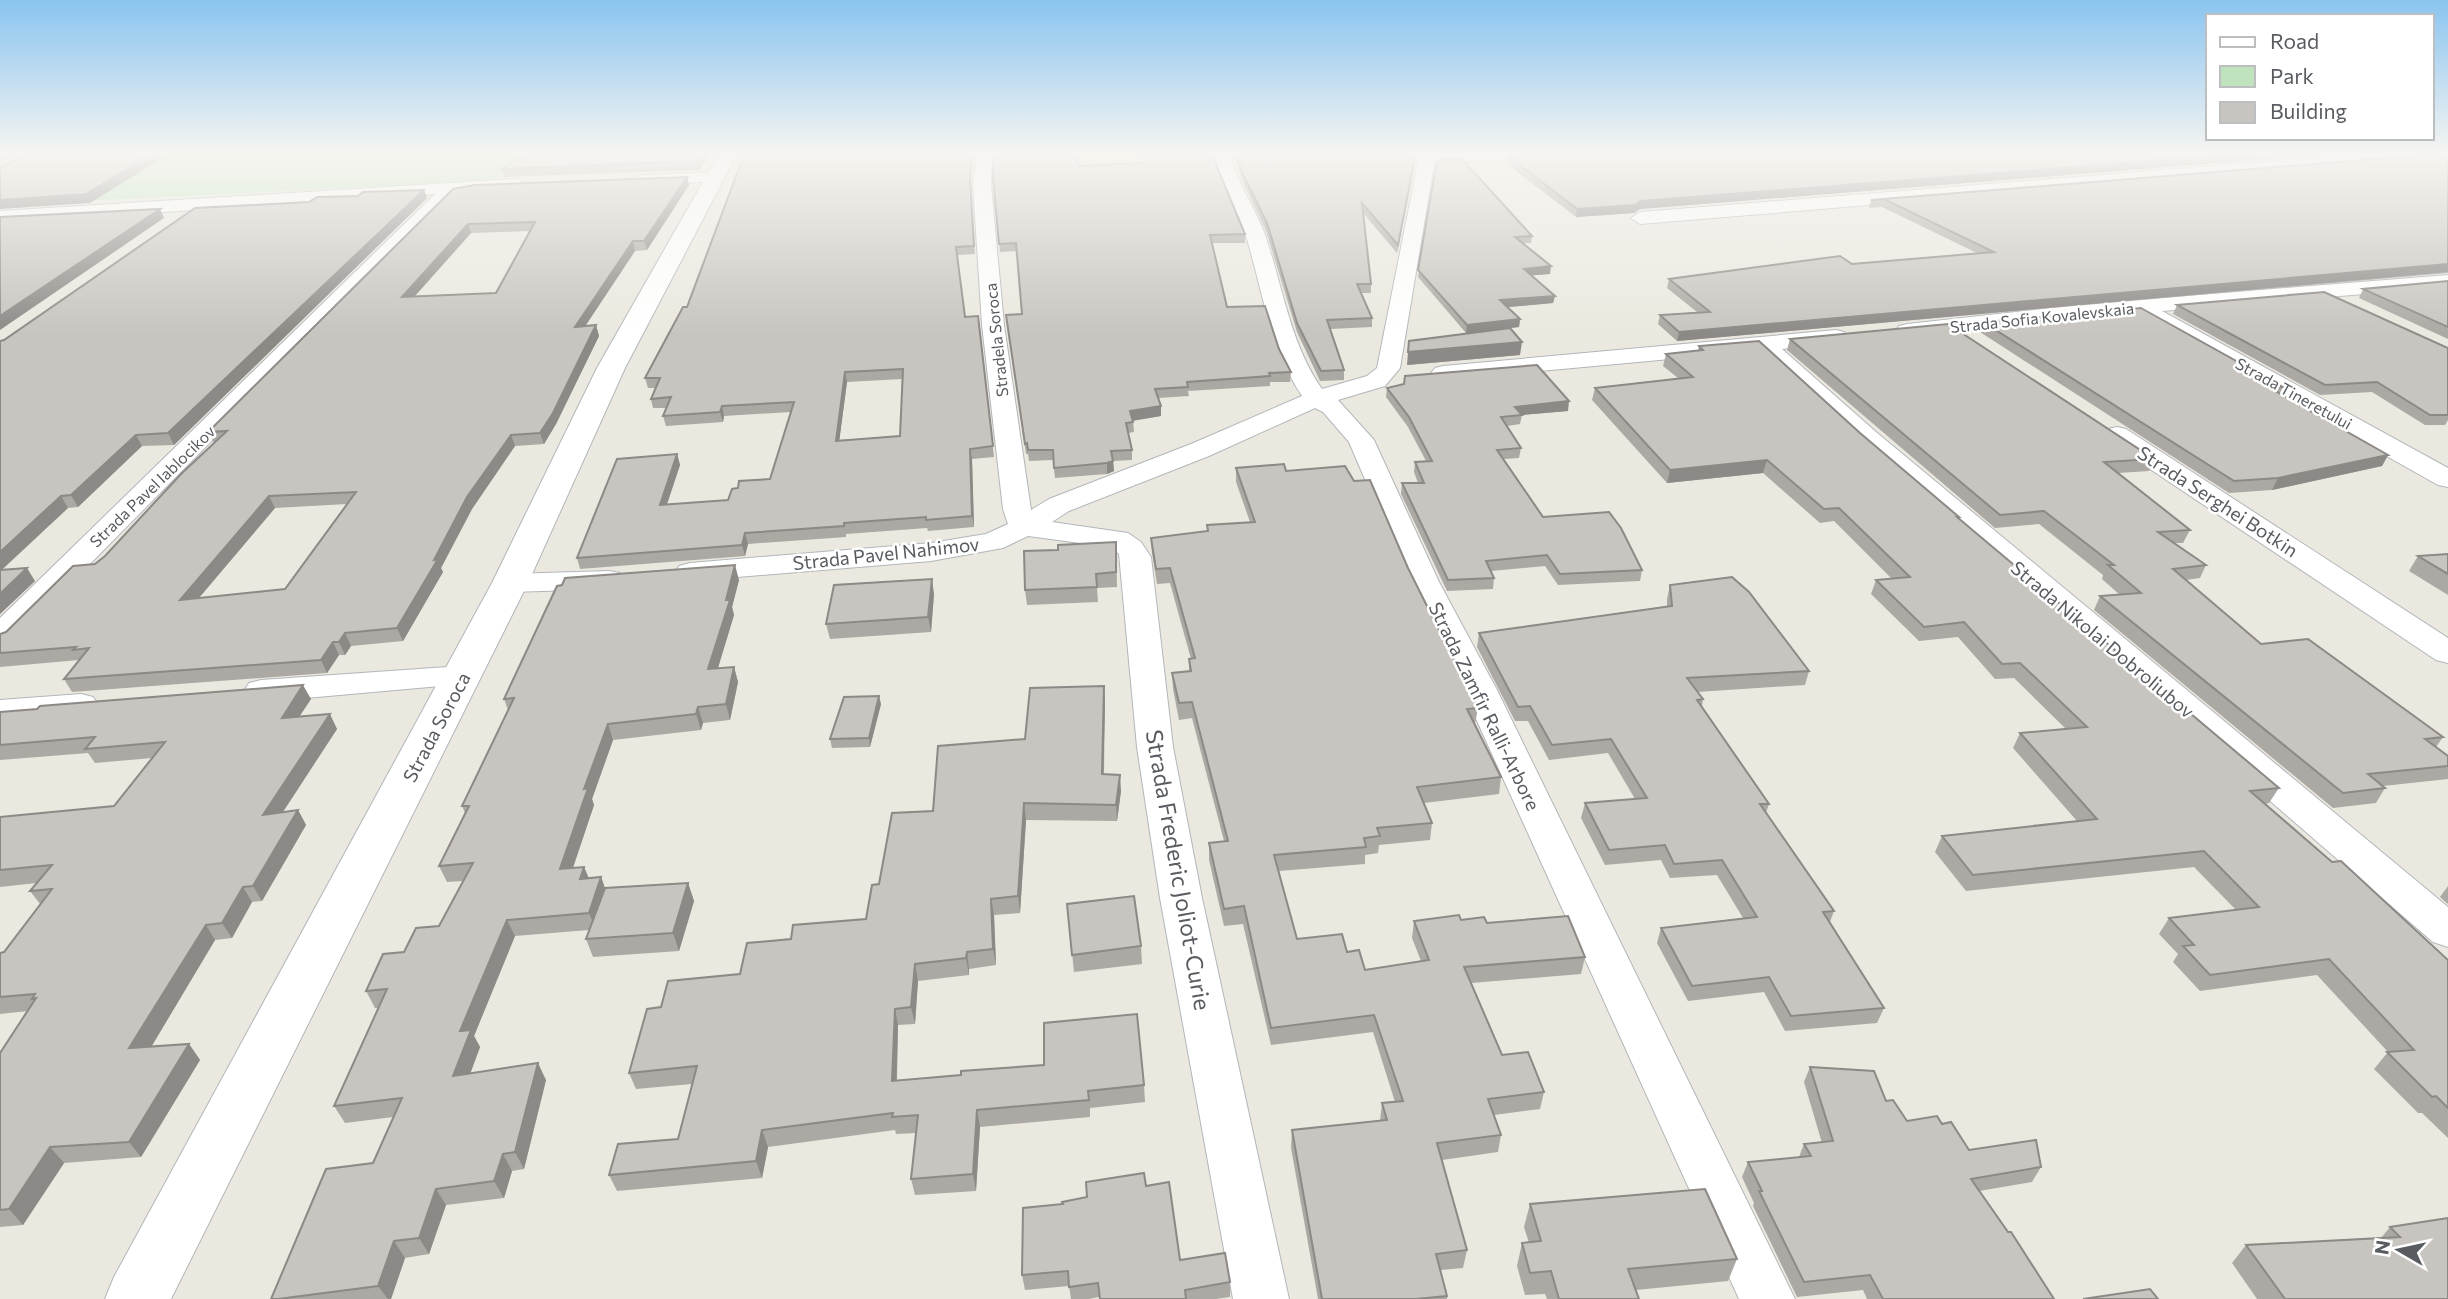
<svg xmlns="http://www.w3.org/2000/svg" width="2448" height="1299" font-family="Commissioner,sans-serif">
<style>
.green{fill:#bfe3bc}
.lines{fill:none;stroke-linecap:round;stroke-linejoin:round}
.minor-casing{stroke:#b2b6ba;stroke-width:2}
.tertiary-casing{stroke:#b2b6ba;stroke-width:2}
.minor{fill:#fff;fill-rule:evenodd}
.tertiary{fill:#fff;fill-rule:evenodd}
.wall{fill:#aca9a4;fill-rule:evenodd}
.shaded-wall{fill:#8c8986}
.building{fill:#c8c4bf;stroke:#8c8986;stroke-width:2;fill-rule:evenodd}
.labels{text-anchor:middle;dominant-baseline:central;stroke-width:5;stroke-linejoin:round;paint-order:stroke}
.far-street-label{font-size:16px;fill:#585c60;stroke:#fff}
.street-label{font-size:19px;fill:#585c60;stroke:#fff}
.near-street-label{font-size:23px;fill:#585c60;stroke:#fff}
</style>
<rect width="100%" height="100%" fill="#ebe8df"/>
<polygon class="green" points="165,152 531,152 492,181 81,201"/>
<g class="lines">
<g class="minor-casing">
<g id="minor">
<path d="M976,152H992L991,185L1004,325L1031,510L1049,499L1191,444L1302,396C1268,346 1263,289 1245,233C1235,205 1218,182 1214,152H1230C1236,181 1253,204 1264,232C1283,285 1289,342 1322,389L1367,376L1377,368L1420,152H1570L1562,157L1434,164L1400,368L1385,386L1338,400L1374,440L1439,582L1497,690L1795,1299H1739L1463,690L1409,582L1349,442L1323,412L1315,408L1209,456L1069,511L1052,522L1128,533L1141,542L1151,557L1173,747L1202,898L1289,1299H1233L1160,898L1137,747L1119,554L1110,547L1028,536L1003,548L931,561L690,581L679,578L675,572L679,566L690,563L931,543L986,534L1008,524L1003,509L982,325L973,185Z"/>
<polygon points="2387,152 2448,152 2448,157 1640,224 1631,218 1640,212"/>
<polygon points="716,172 722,173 725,177 722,181 642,185 633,180 642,175"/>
<polygon points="514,179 520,180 523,184 520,188 456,193 12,643 0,646 0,618 435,194 0,223 0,211"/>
<polygon points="2448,275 2448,287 2162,311 2448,468 2448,487 2438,485 2145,320 2144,313 1907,338 1899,336 1896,331 1899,326 1907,324 2087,304"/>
<polygon points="1836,330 1844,332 1847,337 1844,342 1782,349 1876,432 2448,907 2448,947 2433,942 1858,444 1757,351 1443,380 1435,378 1431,373 1435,368 1443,366"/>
<polygon points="2117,427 2126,429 2448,638 2448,663 2436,660 2108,441 2104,435 2108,429"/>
<polygon points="609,571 620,573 624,580 620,587 609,589 510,592 499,590 495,583 499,576 510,574"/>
<polygon points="462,666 474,669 479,676 474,683 261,702 249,699 244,691 249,683 261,680"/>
<polygon points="81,694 93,697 99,705 93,713 0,722 0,700"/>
</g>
</g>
<g class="tertiary-casing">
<polygon id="tertiary" points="720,152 738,152 625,368 528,583 171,1299 105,1299 114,1277 492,583 597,368"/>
</g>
<use href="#minor" class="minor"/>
<use href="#tertiary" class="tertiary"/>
</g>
<g class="wall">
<polygon points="529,152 711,152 699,170 504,177 501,169"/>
<path d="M745,152H973L970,185L975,254L957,255L965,317L978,316L994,457L972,459L974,527L928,531L927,528L846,534V537L748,544L745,556L580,569L577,558L677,454L680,465L667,504L728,500L738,488L770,479L791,412L724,416L723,422L666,426L663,416L667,408H653L651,399L655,388H648L645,378L687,307ZM902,379L900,436L839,440L847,382Z"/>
<polygon points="1141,152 1213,152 1217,167 1245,234 1245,243 1212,243 1227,307 1279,349 1291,372 1290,382 1270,382 1270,386 1188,391 1189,396 1158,398 1161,406 1161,416 1133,421 1134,432 1128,433 1132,450 1132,460 1113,461 1114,471 1107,474 1055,478 1053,460 1029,461 1028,454 1026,454 1007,324 1022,314 1017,251 1000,252 993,177 1079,166 1143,163"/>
<polygon points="1233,152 1417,152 1397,253 1363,213 1371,284 1371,293 1361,293 1372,318 1372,327 1330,329 1344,370 1344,380 1320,381 1297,332 1266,231 1243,182"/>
<polygon points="1563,152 2354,152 1640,209 1634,213 1576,217 1506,163 1507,155"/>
<polygon points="2448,153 2448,273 1677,341 1658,324 1660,315 1697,312 1667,288 1669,279 1977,253 1882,207 1869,208 1871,200"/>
<polygon points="1437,160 1532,236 1531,243 1524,243 1550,274 1531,275 1555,296 1553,303 1507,307 1520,319 1519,327 1510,328 1520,355 1407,365 1508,329 1466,333 1418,277"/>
<path d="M687,177L689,185L647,250L635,251L585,326L596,325L599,336L556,424L544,444L515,446L472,509L441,568L443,572L403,641L351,646L345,655H339L327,673L72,692L64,679L79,660L0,667V634L6,632L105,556L214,443L208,432L453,189ZM530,231L496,293L415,296L471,233ZM347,504L285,589L199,598L275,508Z"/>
<polygon points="427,198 174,445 142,446 78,507 68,508 2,570 35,581 0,614 0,341"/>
<polygon points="2448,281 2448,339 2359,298 2363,289"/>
<polygon points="2177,305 2448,348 2448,420 2445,425 2425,425 2372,392 2320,395 2173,314"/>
<polygon points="1983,322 2283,387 2280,393 2388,455 2382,466 2272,490 2229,493 1980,332"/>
<polygon points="1790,339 2154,459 2149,471 2118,473 2190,530 2183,543 2175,543 2206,565 2200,578 2186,580 2261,644 2443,737 2436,747 2448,756 2448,779 2383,786 2385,788 2376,803 2333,808 2094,610 2100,596 2120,595 2102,579 2103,575 2039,524 1995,528 1787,350"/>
<polygon points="1699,346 1860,433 1959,517 1959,519 2279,788 2269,803 2265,804 2448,960 2448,1138 2422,1113 2418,1113 2374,1069 2388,1052 2317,975 2200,991 2173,962 2178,954 2159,934 2169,918 2236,910 2194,867 1966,891 1935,852 1942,836 2077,821 2013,748 2020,733 2066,729 2014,678 1995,679 1958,637 1919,641 1871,594 1876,580 1892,579 1834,521 1820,523 1763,473 1667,483 1592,400 1595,388 1678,378 1663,366 1666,354 1698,350"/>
<polygon points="1387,388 1568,411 1522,415 1520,424 1507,426 1521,448 1519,458 1504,459 1543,517 1642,570 1640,581 1558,585 1545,566 1491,571 1494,578 1493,589 1447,591 1401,494 1402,483 1418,483 1414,472 1415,462 1426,461 1408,427 1386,397"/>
<polygon points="1236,468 1286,471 1354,481 1408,568 1478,708 1475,724 1501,777 1499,794 1424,803 1432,823 1430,840 1379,845 1378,853 1365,855 1365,864 1279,871 1297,939 1347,952 1365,970 1421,961 1412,938 1414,921 1461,920 1487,923 1585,957 1581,974 1471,983 1502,1055 1544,1092 1540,1109 1494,1115 1501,1135 1498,1152 1442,1160 1467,1250 1463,1268 1441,1270 1447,1296 1447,1299 1318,1299 1291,1148 1292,1130 1380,1121 1382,1103 1395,1102 1373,1032 1271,1045 1243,924 1224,926 1209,860 1209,843 1224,841 1192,718 1179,720 1173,689 1172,673 1189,671 1189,659 1191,659 1170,583 1157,584 1152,553 1151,538 1207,532 1207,525 1250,522 1236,482"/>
<polygon points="1116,542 1117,587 1097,588 1098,602 1027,605 1025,590 1058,550"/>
<polygon points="2448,554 2448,595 2409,571 2418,556"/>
<polygon points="739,580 732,607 734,615 718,668 734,667 738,682 730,720 703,723 701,730 613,740 592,799 594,805 573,868 589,878 601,877 605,888 688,883 694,901 679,951 593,957 586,939 589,930 515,936 474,1036 480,1047 470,1074 546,1080 524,1169 512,1171 504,1198 446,1205 429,1254 405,1258 391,1299 271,1299 373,1163 393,1117 345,1123 334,1106 379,1008 375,1008 366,991 404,952 439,926 464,881 447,882 439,866 465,813 462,806 508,710 504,699"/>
<polygon points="1670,585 1809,671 1805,685 1697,692 1703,699 1702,706 1769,804 1766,813 1834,911 1830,922 1884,1008 1877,1023 1785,1031 1764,992 1688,1001 1657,943 1661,928 1743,918 1717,875 1670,878 1661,860 1605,865 1581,818 1585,803 1635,799 1608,753 1549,760 1528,721 1515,721 1477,647 1479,633 1667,606 1667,599"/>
<polygon points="934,594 931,632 830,639 826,624"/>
<polygon points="311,699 299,717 337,729 283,812 298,810 306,825 262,901 252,902 232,938 215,940 151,1047 189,1044 200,1060 141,1157 64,1163 23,1225 0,1227 0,1053 28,1011 0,1014 0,953 4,952 40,904 30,891 37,883 0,887 0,817 114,806 152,758 95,763 88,753 0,760 0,712"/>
<polygon points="1105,701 1104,774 1121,791 1117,821 1026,820 1020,913 994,915 996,965 969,969 969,975 918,981 915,1024 898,1025 897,1080 1144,1085 1145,1102 1090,1108 1090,1117 980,1127 976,1191 915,1195 911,1179 917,1133 896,1134 895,1130 768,1147 762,1178 617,1191 609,1175 678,1139 692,1084 636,1089 629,1073 661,1007 740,974 791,939 866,919 879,884 933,811 1025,739"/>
<polygon points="881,704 870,747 832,748 830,739"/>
<polygon points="2448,886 2448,904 2440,897"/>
<polygon points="1067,904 1141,946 1142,964 1074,972"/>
<polygon points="1810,1067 1886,1101 1907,1121 1942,1124 1969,1150 2041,1167 2032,1182 1979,1191 2054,1299 1867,1299 1863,1290 1797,1297 1753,1206 1754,1203 1742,1177 1748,1162 1799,1157 1804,1144 1822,1143 1804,1082"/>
<polygon points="1146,1186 1180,1260 1230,1282 1230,1297 1216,1299 1100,1299 1099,1297 1089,1299 1071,1299 1069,1286 1025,1290 1022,1275 1063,1204"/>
<polygon points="1530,1204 1737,1259 1728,1281 1636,1290 1639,1299 1547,1299 1545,1294 1525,1295 1517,1266 1522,1243 1529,1243 1524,1227"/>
<polygon points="2448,1218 2448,1299 2257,1299 2232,1263 2246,1245 2381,1238 2390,1227"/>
</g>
<g class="shaded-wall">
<polygon points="0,152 18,152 0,161"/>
<polygon points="155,152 172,152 90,203 0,209 0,200"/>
<polygon points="703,152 711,152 699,170 697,161"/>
<polygon points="1416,152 1417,152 1397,253 1398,245"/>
<polygon points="2266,152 2354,152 1640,209 1634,213 1576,217 1577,209 1641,201"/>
<polygon points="687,177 689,185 647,250 644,241"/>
<polygon points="424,190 427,198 174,445 168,433"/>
<polygon points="160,209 164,218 0,330 0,316"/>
<polygon points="468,224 471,233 405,307 402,297"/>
<polygon points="633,241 635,251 578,337 575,327"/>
<polygon points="2448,264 2448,272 1677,341 1679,332"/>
<polygon points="1551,266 1550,274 1523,276 1524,269"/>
<polygon points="1555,296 1553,303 1499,308 1500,300"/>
<polygon points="1520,319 1519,327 1466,333 1467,325"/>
<polygon points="596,325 599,336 556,424 544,444 540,433"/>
<polygon points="1522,342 1520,355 1407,365 1408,352"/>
<polygon points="845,372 847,382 838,451 836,441"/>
<polygon points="1569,401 1568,411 1522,415 1515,407"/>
<polygon points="722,406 724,416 723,422 720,412"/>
<polygon points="1161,406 1161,416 1130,421 1130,411"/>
<polygon points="136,435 142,446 78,507 71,495"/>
<polygon points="511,435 515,446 472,509 441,568 443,572 403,641 397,628 467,497"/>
<polygon points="970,449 972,459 974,527 972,516"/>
<polygon points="677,454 680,465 663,516 660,505"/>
<polygon points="2388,455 2382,466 2272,490 2278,478"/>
<polygon points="1767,460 1763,473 1667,483 1670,470"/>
<polygon points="1113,461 1114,471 1107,474 1107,463"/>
<polygon points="61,496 68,508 0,571 0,552"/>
<polygon points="269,496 275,508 186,613 180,600"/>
<polygon points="745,533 748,544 745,556 742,545"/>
<polygon points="735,565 739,580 732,607 734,615 713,684 708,669"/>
<polygon points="27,568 35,581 0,614 0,594"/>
<polygon points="932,579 934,594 931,632 928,617"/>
<polygon points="345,633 351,646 345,655 339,642"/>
<polygon points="333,642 339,655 327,673 321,660"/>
<polygon points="734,667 738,682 730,720 726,704"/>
<polygon points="303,685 311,699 289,732 282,718"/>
<polygon points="1104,686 1105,701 1103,790 1102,774"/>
<polygon points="879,696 881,704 870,747 869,738"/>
<polygon points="698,707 703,723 701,730 696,714"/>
<polygon points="330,714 337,729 271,830 263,815"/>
<polygon points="608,724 613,740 592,799 594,805 567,885 560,869 584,789"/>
<polygon points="1120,775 1121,791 1117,821 1116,805"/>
<polygon points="1024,803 1026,820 1020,913 1018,896"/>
<polygon points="298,810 306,825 262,901 253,886"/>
<polygon points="584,867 591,883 580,879"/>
<polygon points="601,877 607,894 596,930 589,913"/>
<polygon points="688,883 694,901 679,951 673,933"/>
<polygon points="243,887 252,902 232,938 222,923"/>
<polygon points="991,899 994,915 996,965 993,949"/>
<polygon points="507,920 515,936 474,1036 480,1047 463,1093 453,1076 460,1031"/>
<polygon points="206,925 215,940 141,1064 129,1048"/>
<polygon points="967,952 969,969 969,975 966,958"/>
<polygon points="915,964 918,981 915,1024 911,1007"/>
<polygon points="895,1009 898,1025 896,1098 892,1081"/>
<polygon points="189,1044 200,1060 141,1157 129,1142"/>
<polygon points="538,1063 546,1080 524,1169 515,1152"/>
<polygon points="977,1110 980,1127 976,1191 973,1174"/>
<polygon points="762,1130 768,1147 762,1178 756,1161"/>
<polygon points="50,1147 64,1163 23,1225 9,1209"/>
<polygon points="503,1154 512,1171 504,1198 494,1181"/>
<polygon points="436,1189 446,1205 429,1254 419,1238"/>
<polygon points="394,1241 405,1258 391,1299 388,1299 378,1286"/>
</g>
<g class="building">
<polygon points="30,152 155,152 86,194 0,200 0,168"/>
<polygon points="529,152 703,152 697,161 501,169"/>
<path d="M745,152H972L970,178L974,246L956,247L965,317L978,316L993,446L970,449L972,516L926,520V517L844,523V526L745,533L742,545L577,558L617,459L677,454L660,505L728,500L732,489L738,488L739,481L770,479L794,402L722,406L720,412L663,416L671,397L651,399L660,378H645L683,307H687ZM903,369L900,436L836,441L845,372Z"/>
<polygon points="993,152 1073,152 1079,166 1143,163 1142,152 1213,152 1217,167 1245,234 1210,235 1227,307 1265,306 1279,349 1291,372 1269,373 1270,376 1187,382 1188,387 1155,389 1161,406 1130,411 1133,422 1126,423 1132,450 1111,451 1113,461 1107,463 1054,468 1053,450 1028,450 1027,443 1025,444 1006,315 1022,314 1016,243 999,244 993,177"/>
<polygon points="1235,152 1416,152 1398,245 1362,203 1371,284 1357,284 1372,318 1327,320 1344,370 1321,371 1297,323 1267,223 1243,174"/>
<polygon points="1563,152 2266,152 1641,201 1635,205 1577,209 1507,155"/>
<polygon points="2448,153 2448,264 1679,332 1660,315 1710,312 1669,279 1840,256 1852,264 1994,252 1884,199 1871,200"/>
<polygon points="1462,159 1532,236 1515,237 1551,266 1524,269 1555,296 1500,300 1520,319 1467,325 1418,270 1437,160"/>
<path d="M687,177L644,241H633L575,327L596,325L553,413L540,433L511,435L467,497L434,560L438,559L397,628L345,633L339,642H333L321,660L64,679L89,648L73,650L76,647L0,653V634L6,632L73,566L95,564L105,556L181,474L227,431L208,432L453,189L475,185ZM535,222L496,293L402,297L468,224ZM356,492L285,589L180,600L269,496Z"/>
<polygon points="424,190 168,433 136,435 71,495 61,496 0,552 0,341 4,340 195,208 309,202 317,197 358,196 363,192"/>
<polygon points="160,209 0,316 0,217"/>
<polygon points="2448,281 2448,327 2363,289"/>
<polygon points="2324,292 2448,348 2448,415 2430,415 2377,382 2325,385 2177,305"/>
<polygon points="2141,308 2283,387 2270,388 2388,455 2278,478 2234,481 1983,322"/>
<polygon points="1948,324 2154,459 2104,462 2190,530 2158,532 2206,565 2173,569 2261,644 2308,639 2443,737 2425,739 2448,756 2448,766 2368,774 2385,788 2343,793 2100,596 2141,593 2108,565 2114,565 2044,511 2000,515 1790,339"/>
<polygon points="1510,328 1522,342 1408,352 1409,341"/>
<polygon points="1759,341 1860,433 1959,517 1957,517 2279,788 2250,791 2332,862 2341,861 2448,960 2448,1108 2436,1096 2432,1097 2387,1052 2414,1050 2329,959 2210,975 2183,946 2194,945 2169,918 2259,907 2204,851 1973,875 1942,836 2097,819 2020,733 2087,727 2020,663 2002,664 1964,622 1924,627 1876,580 1910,577 1839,508 1824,509 1767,460 1670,470 1595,388 1693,377 1666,354 1703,350 1699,346"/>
<polygon points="1537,365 1569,401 1515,407 1522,415 1501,417 1521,448 1497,450 1543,517 1609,512 1621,528 1642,570 1560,574 1547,555 1486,561 1494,578 1448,580 1402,483 1424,483 1415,462 1432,461 1409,417 1387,388 1404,384 1405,376"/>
<polygon points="1284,464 1286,471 1345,466 1354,481 1370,480 1408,568 1478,708 1467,709 1501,777 1417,787 1432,823 1377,828 1380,836 1364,838 1366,847 1274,855 1297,939 1342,934 1347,952 1359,950 1365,970 1429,960 1414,921 1459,915 1461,920 1484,917 1487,923 1568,916 1585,957 1464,967 1502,1055 1528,1052 1544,1092 1488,1099 1501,1135 1437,1143 1467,1250 1436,1254 1447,1296 1416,1299 1322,1299 1292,1130 1387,1120 1382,1103 1403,1101 1374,1015 1271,1028 1244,906 1224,909 1209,843 1228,841 1192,702 1179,703 1172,673 1191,671 1189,659 1195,658 1170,568 1156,569 1151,538 1208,531 1207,525 1255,522 1236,468"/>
<polygon points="1116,542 1116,572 1096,574 1097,587 1025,590 1024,551 1058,550 1058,545"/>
<polygon points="2448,554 2448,574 2418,556"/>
<polygon points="735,565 726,600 730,600 708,669 734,667 726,704 698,707 696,714 608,724 584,789 588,788 560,869 584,867 580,879 601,877 589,913 507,920 460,1031 471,1030 453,1076 538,1063 515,1152 503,1154 494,1181 436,1189 419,1238 394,1241 378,1286 278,1299 271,1299 326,1169 373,1163 402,1098 334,1106 387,989 366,991 383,954 404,952 416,928 439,926 473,863 439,866 469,806 462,806 514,698 504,699 557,586 562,585 565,578"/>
<polygon points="27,568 0,594 0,570"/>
<polygon points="1732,577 1749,592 1809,671 1687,678 1703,699 1697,700 1769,804 1760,804 1834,911 1823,912 1884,1008 1791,1016 1769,977 1692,986 1661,928 1757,917 1722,860 1674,864 1665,845 1609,850 1585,803 1647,798 1611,739 1552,745 1530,706 1518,707 1479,633 1672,606 1670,585"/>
<polygon points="932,579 928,617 826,624 834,585"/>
<polygon points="303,685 282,718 330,714 263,815 298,810 253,886 243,887 222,923 206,925 129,1048 189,1044 129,1142 50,1147 9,1209 0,1210 0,1053 36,998 32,999 35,994 0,997 0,953 4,952 52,889 30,891 52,865 0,870 0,817 114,806 165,742 85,749 95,737 0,745 0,712 37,709 40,706"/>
<polygon points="1104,686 1102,774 1120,775 1116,805 1024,803 1018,896 991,899 993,949 967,952 966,958 915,964 911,1007 895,1009 892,1081 961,1075 961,1071 1044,1065 1044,1023 1137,1014 1144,1085 1088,1091 1089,1100 977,1110 973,1174 911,1179 918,1115 892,1117 893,1113 762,1130 756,1161 609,1175 618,1144 678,1139 697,1066 629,1073 647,1009 661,1007 668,981 740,974 747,943 791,939 793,925 866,919 872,885 879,884 892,813 933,811 938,746 1025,739 1030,688"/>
<polygon points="879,696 869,738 830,739 844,697"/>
<polygon points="688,883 673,933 586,939 605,888"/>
<polygon points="1134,896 1141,946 1072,955 1067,904"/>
<polygon points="1810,1067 1874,1071 1886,1101 1893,1100 1907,1121 1937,1116 1942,1124 1951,1122 1969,1150 2036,1140 2041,1167 1971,1179 2008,1232 2011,1232 2054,1299 1883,1299 1870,1275 1804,1282 1759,1191 1762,1191 1748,1162 1811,1156 1804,1144 1833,1141"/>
<polygon points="1144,1173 1146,1186 1169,1182 1180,1260 1225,1253 1230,1282 1185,1290 1186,1299 1100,1299 1098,1283 1069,1287 1068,1271 1022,1275 1023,1208 1063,1204 1062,1202 1087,1197 1086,1182"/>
<polygon points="1705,1189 1737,1259 1628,1269 1639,1299 1559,1299 1551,1271 1530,1273 1522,1243 1541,1241 1530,1204"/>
<polygon points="2448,1218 2448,1299 2285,1299 2246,1245 2400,1237 2390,1227"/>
<polygon points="2150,1289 2158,1299 2083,1299"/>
</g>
<linearGradient id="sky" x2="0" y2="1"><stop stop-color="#8ac4f0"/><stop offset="0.46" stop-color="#f6f5f1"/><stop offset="1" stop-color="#f6f5f1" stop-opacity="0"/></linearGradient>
<rect width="2448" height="334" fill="url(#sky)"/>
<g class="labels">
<g class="far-street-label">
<text transform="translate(2042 317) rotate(-6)">Strada Sofia Kovalevskaia</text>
<text transform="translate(996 340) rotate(-96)">Stradela Sorocа</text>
<text transform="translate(2294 393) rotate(29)">Strada Tineretului</text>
<text transform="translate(152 486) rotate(-44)">Strada Pavel Iablocikov</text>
</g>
<g class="street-label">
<text transform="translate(2218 501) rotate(33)">Strada Serghei Botkin</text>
<text transform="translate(886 553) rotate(-6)">Strada Pavel Nahimov</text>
<text transform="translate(2103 639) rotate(40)">Strada Nikolai Dobroliubov</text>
<text transform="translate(1485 706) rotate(64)">Strada Zamfir Ralli-Arbore</text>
<text transform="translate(436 727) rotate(-62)">Strada Soroca</text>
</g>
<g class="near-street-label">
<text transform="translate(1179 870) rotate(80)">Strada Frederic Joliot-Curie</text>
</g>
</g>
<rect x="2206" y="14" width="228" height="126" fill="#ffffff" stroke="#bcbebf" stroke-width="2"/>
<rect x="2220" y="37" width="35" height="10" fill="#ffffff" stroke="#bcbebf" stroke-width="2"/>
<text x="2270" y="49" font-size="21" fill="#585c60">Road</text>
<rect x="2220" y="66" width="35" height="21" fill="#bfe3bc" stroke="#bcbebf" stroke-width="2"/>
<text x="2270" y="84" font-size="21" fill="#585c60">Park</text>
<rect x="2220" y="102" width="35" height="21" fill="#c8c4bf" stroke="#bcbebf" stroke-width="2"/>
<text x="2270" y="119" font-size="21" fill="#585c60">Building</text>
<g transform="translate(2399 1250) rotate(279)" stroke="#ffffff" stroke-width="5" paint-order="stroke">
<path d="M0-5L12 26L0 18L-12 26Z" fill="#585c60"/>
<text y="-10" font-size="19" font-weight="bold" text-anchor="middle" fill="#585c60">N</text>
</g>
</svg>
